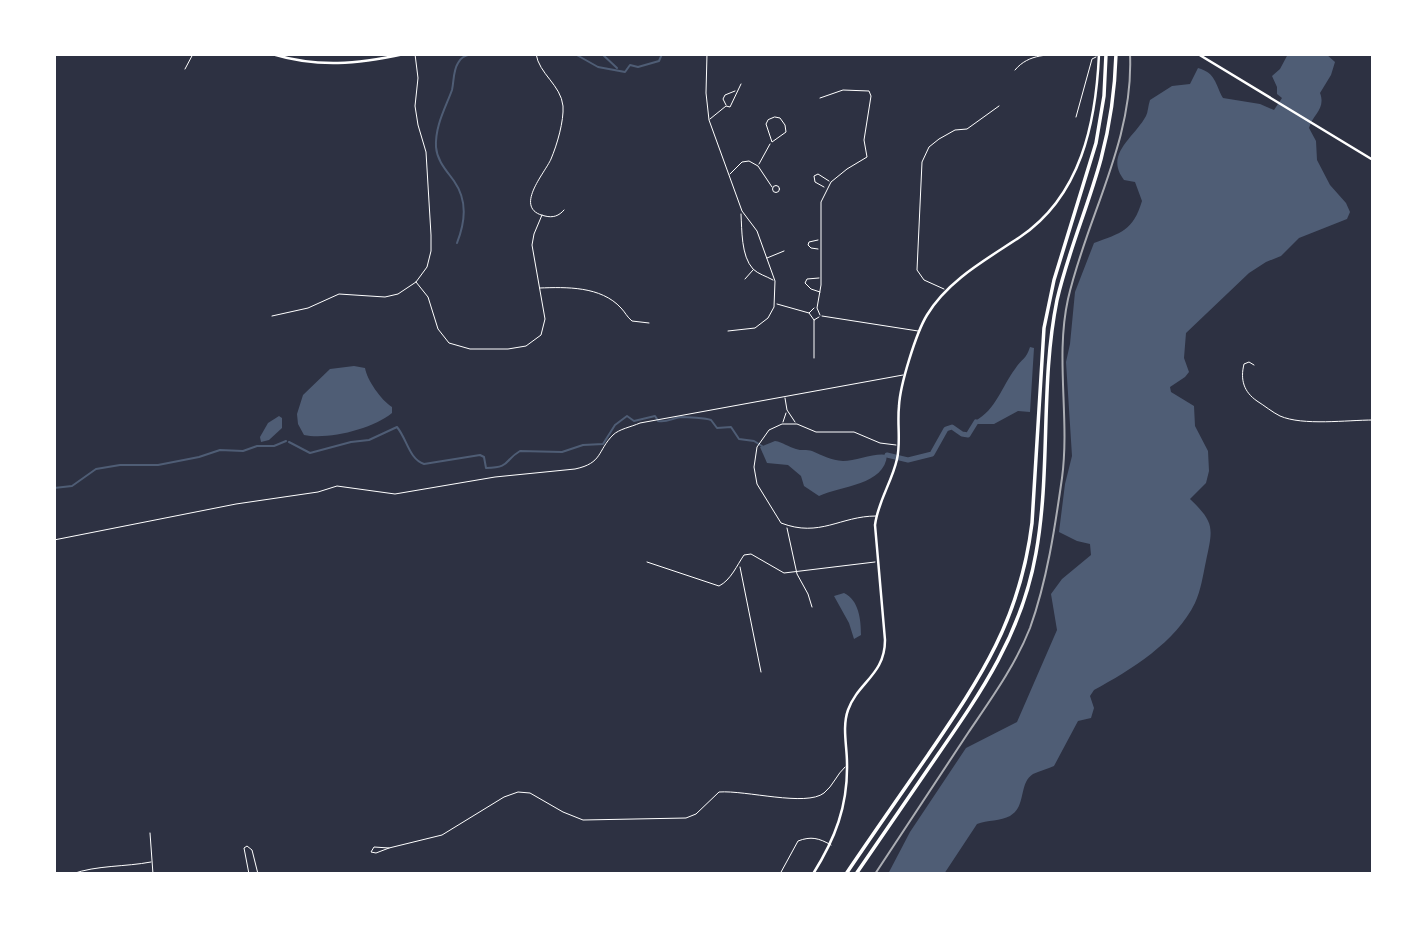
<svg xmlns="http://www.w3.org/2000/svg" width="1427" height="928" font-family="Helvetica,sans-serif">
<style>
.water{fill:#4f5d75}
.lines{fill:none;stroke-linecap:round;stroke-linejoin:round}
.stream{stroke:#4f5d75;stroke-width:2}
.river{stroke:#4f5d75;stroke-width:5}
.service{stroke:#fff;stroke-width:1}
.minor{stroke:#fff;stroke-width:1}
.secondary{stroke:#fff;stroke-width:2.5}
.motorway{stroke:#fff;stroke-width:3.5}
.rail{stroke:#abadb3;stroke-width:2}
</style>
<rect width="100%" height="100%" fill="#2d3142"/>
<g class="water">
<path d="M1288,54H1326L1335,62L1331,75L1320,93C1326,109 1313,114 1309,128L1316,141L1317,160L1330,185L1346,203L1350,212L1347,219L1299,238L1281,256L1266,262L1249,273L1186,333L1184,358L1189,372L1185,377L1170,387L1171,392L1194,406L1195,426L1208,451L1209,471L1206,483L1190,499C1215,523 1213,528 1206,561C1203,575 1201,590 1195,603C1176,642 1131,670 1094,690L1090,696L1094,708L1091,718L1078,721L1054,766C1048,769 1039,771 1033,774C1018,784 1027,806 1010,816C1001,821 987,820 977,824L944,874H888L910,832L966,748L1017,722L1057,630L1051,594L1062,579L1091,555L1090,544L1077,541L1059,532L1065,484L1072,456L1066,362L1070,344L1075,292L1094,243C1121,233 1133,231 1142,201L1135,182L1124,180C1104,154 1134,138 1146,116C1148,112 1148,106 1150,100L1172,86L1190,84L1198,68C1216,73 1215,84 1223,98L1260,104L1274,110L1282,98L1277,94V87L1272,76L1280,69Z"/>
<path d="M1030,347L1034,348L1030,412L1018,411L994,424H977L975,421C996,410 1002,386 1015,369C1021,359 1026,360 1030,347Z"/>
<path d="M354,366L365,368C367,380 381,400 392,407V413C373,429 328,440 304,435L298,424L297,414L303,395L330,369Z"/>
<polygon points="279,416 282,418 282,428 269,440 261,442 260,437 268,423"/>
<path d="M775,441C783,442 788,447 796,449C801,451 807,449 812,451C823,456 831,460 843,461C856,461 876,452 887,455C885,485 841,486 819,496L804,486L801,476L788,465L767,463L760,447Z"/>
<path d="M844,593C859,600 861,620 861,635L854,639L849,623L834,596Z"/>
</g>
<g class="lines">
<g class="stream">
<polyline points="575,54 598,67 625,72 630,65 638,67 659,61 662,54"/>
<polyline points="602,54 617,68"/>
<polyline points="674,54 684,54"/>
<path d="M457,243C465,222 468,201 454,181C447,171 437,161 436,147C435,126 445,109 452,90C454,81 453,71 458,63C461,57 465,56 471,54"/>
<path d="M658,421C667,423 672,418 681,417C686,417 706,418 711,420L717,428L731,427L739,439L754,441L762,446"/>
<path d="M289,442L310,453L351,442L369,440L397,427C407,439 409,459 424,464L480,455L484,457L486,468C512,467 503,461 520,451L562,452L583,445L603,444L615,425L627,416L634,421L655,416L657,419"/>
<polyline points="54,488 72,486 96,469 120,465 158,465 199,457 220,450 243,451 257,446 274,446 286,441"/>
</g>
<polyline class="river" points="887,455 908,460 932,454 946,429 952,427 962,434 968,435 976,422"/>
<g class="service">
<polyline points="1076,117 1092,59 1096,57"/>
<polyline points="767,258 784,251"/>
</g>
<g class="minor">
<path d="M536,54C539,74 561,85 563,106C564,121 557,145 551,159C545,173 512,209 545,216C553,218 559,216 564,210"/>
<polyline points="707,54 706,93 709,120 742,211 757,231 775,281 774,307 768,318 755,328 728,331"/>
<polyline points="185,69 193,54"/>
<path d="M1015,70C1029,53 1049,55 1070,54"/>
<polyline points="726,105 723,99 725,95 735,91"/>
<polygon points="775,117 780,118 785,125 786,132 772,142 766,124 768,120"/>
<polyline points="710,119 726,106 730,107 741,84"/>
<polyline points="759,164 770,144"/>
<polyline points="730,174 742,162 749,161 758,166 772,187"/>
<circle cx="776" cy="189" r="3.5"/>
<polyline points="824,187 815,182 814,176 818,174 829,181"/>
<path d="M741,214C742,230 741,256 753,269C758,274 766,276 773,280"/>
<polyline points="818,240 809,242 808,245 811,248 818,249"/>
<polyline points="819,278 807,279 805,283 811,289 820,292"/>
<polyline points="745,279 753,270"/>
<polyline points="416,282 428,297 438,329 449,343 470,349 508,349 526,346 541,335 545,319 532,245 534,234 542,215"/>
<path d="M540,288C566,287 601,286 621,308C625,312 627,317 632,321L649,323"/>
<polyline points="944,289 924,280 917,270 922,162 929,147 939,139 955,130 967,129 999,106"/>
<polyline points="777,304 809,313"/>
<polyline points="820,315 817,308 821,285 821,202 831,182 847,169 867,157 864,140 871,96 869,91 843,90 820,98"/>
<polyline points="272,316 308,308 339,294 385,297 398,294 416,282 427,267 431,251 431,235 426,152 418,125 415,106 418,78 415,54"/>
<polyline points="822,316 918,331"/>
<polyline points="814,320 809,313 814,308"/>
<polyline points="814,358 814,320 819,317"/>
<path d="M1254,365L1249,362L1244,364C1240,380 1244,392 1257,401C1265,406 1272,412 1280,416C1303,426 1347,420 1373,420"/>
<polyline points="785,398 787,410 795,422"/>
<polyline points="783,422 786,413"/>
<path d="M876,516C840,516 820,538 781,523L757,484L754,467L757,447L769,430L782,424H797L816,432H854L880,443L896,445"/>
<polyline points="787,528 797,574 808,594 812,607"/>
<path d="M54,540L236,504L318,492L337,486L395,494L495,477L575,469C603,463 597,451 613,435C619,429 631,427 640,423L903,375"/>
<path d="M647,562L719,586C731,580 737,565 744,555L751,554L784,573L875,562"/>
<polyline points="740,567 761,672"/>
<polyline points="150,833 153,874"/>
<path d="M389,848L374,847L371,852L376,853L389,848L442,835L504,797L518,792L530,793L563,812L583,820L686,818L696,814L719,792C746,790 806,807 824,793C833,786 837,774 845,767"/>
<path d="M72,874C97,865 125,867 151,862"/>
<polyline points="249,874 244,848 247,846 252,850 258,874"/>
<path d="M780,874L798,841C811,836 819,838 831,845"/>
</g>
<g class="secondary">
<path d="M272,54C319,68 357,64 404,54"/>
<polyline points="1198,54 1373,160"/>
<path d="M813,874C835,839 848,806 847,763C847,746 842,727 848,710C858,682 885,675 885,640L875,525C878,501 892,482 897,459C901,442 897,424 899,406C900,385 916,333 927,315C948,280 987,259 1020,237C1081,196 1096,123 1099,54"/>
</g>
<g class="motorway">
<path d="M846,874C873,834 901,794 928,755C981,677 1020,620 1032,523L1044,328L1054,280L1096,143L1104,96L1106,54"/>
<path d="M856,874C883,835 910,795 937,756C982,691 1022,633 1036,553C1051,470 1040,384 1057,300C1068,252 1088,207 1101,159C1110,125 1115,90 1116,54"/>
</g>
<path class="rail" d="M875,874C906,827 937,780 968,733C991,699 1015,666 1030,628C1047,581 1055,527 1062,478C1070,418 1055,358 1068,299C1087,216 1134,141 1130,54"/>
</g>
<rect width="1427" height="928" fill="none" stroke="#ffffff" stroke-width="112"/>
</svg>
